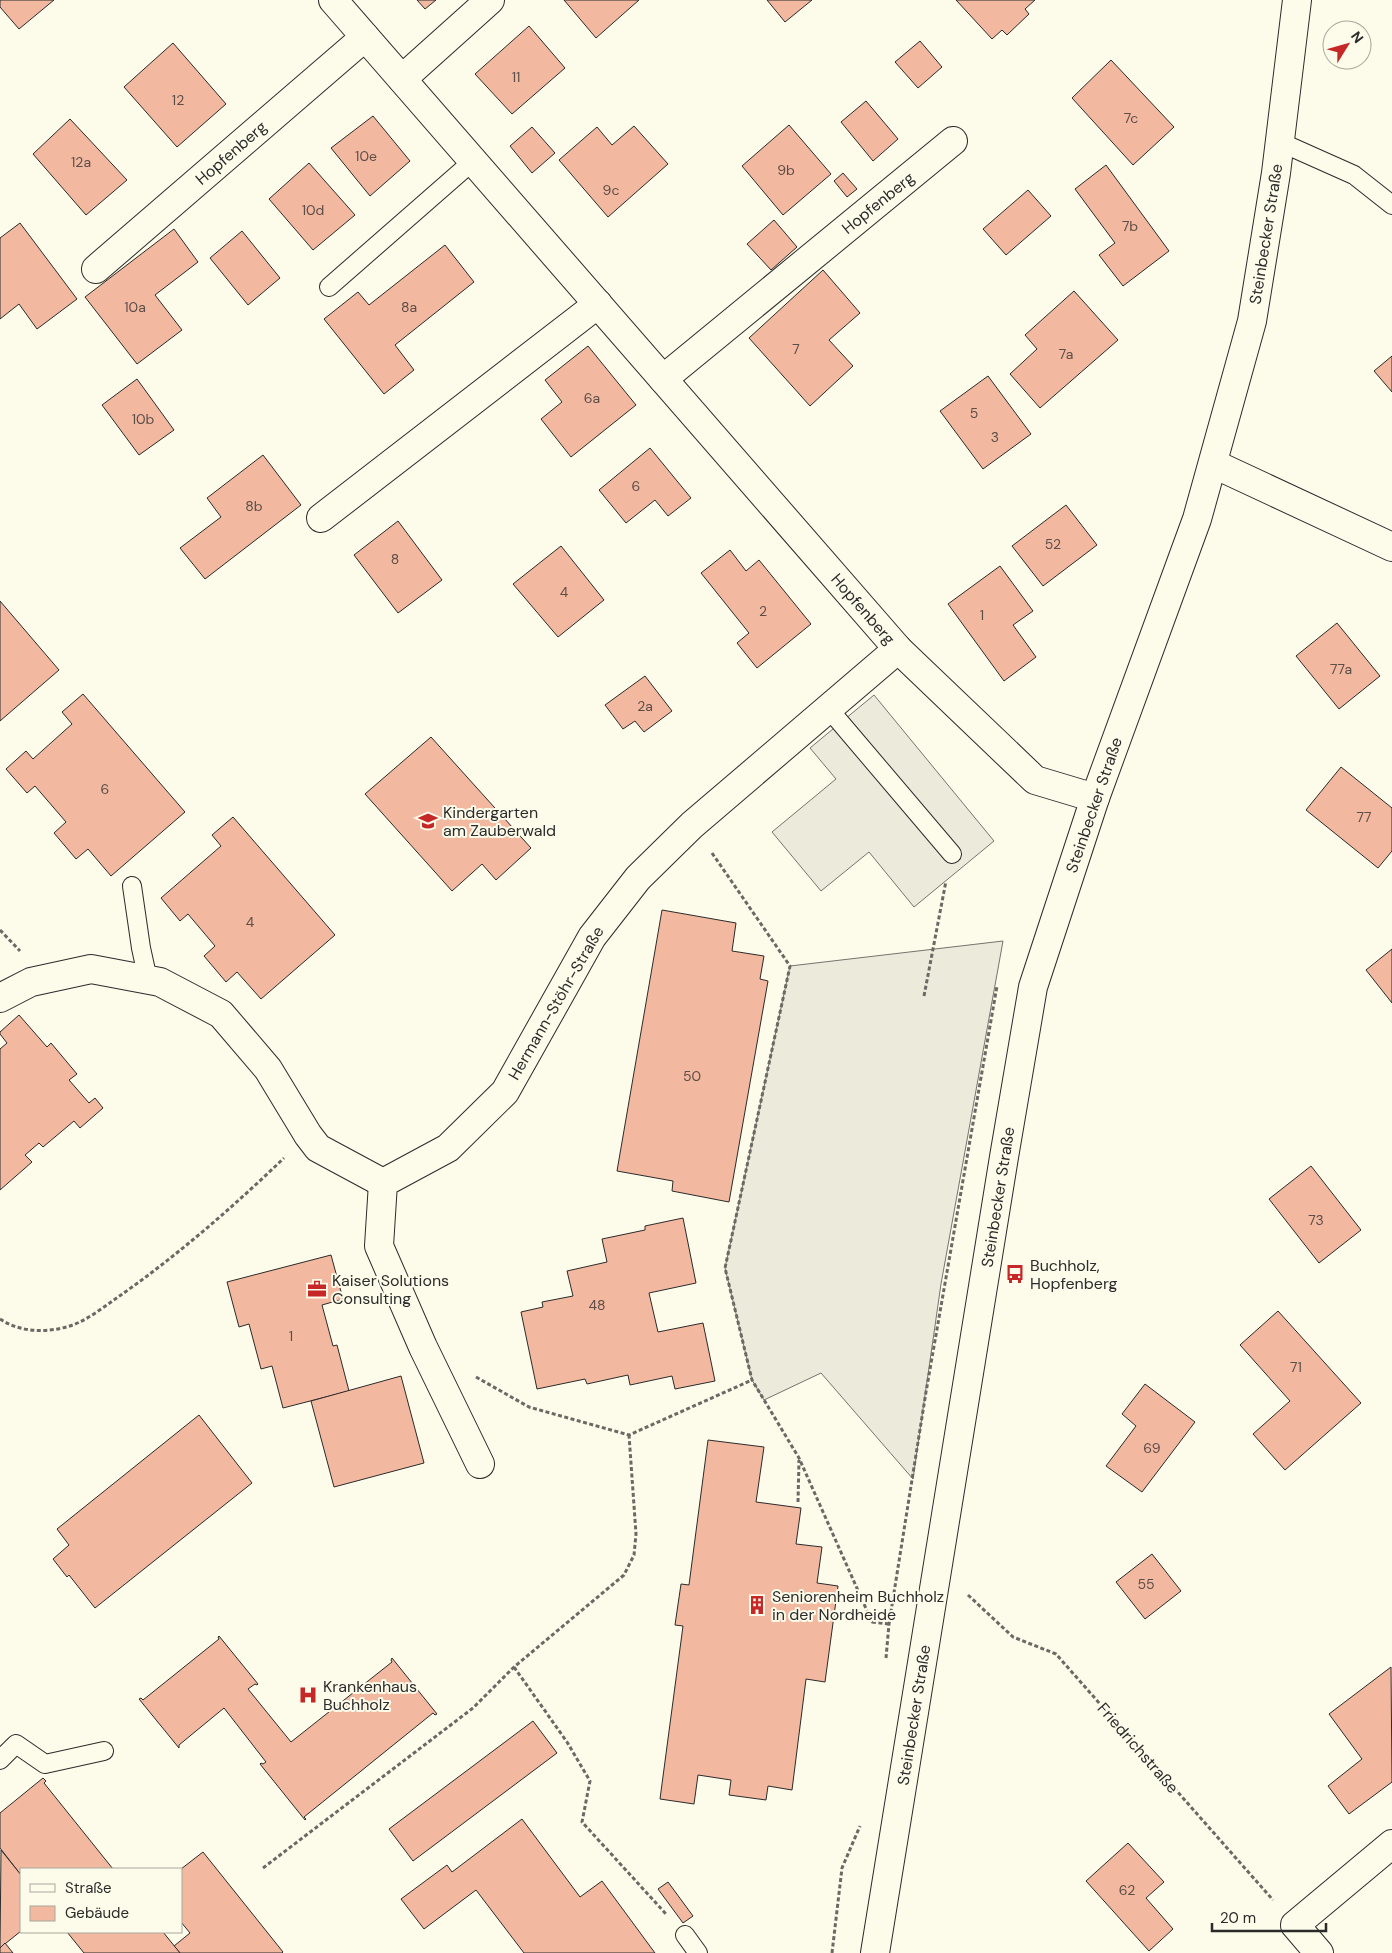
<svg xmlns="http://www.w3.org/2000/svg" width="1392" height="1953" font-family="'DM Sans',sans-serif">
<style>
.parking{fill:#eceadb;stroke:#74746e}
.building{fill:#f2b8a0;stroke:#2b2b2b}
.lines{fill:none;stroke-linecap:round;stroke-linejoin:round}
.lane-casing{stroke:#2b2b2b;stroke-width:20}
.street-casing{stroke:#2b2b2b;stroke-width:30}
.secondary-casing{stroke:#2b2b2b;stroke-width:30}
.path{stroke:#6a6964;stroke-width:3;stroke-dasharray:4 2.5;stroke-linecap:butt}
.lane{stroke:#fdfbea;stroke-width:18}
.street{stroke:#fdfbea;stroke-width:28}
.secondary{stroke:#fdfbea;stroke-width:28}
.labels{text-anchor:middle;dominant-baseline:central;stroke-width:4;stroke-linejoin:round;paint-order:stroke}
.number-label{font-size:14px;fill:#5d4e48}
.street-label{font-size:16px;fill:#2b2b2b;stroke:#fdfbea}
.poi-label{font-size:16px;fill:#2b2b2b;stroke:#fdfbea;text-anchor:start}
</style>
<rect width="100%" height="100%" fill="#fdfbea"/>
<g class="parking">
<polygon points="874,695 994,841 914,907 869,852 821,891 772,832 836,779 810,748"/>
<polygon points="1003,941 941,1284 913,1479 821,1373 764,1400 752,1380 725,1268 790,966"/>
</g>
<g class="building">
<polygon points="0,0 54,0 19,29 0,7"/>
<polygon points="417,0 436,0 425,9"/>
<polygon points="564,0 639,0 596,38"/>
<polygon points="767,0 812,0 785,22"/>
<polygon points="956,0 1035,0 1025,9 1029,14 1007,35 1002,30 992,39"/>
<polygon points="529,26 565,68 512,114 475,74"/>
<polygon points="920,41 942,67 918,88 895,62"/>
<polygon points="173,43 226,104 177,147 124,87"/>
<polygon points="1111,60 1174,127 1133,165 1072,98"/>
<polygon points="866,101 898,139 873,161 841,122"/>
<polygon points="373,116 410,161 370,196 331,148"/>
<polygon points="70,119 127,180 86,215 33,154"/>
<polygon points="789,125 831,174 783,215 742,166"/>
<polygon points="634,126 668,164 608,217 559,160 597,127 612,145"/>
<polygon points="532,127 555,153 532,173 510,146"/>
<polygon points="309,163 355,215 313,250 269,199"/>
<polygon points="1106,165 1169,251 1123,286 1099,255 1115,243 1075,189"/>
<polygon points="843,173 857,189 847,197 834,181"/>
<polygon points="1028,190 1051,216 1006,255 983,229"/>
<polygon points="774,220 797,247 771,270 747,244"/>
<polygon points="20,223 77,299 37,329 19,304 0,319 0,238"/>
<polygon points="174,229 198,262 155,295 182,330 137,364 85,297"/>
<polygon points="242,231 280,278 248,305 210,258"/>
<polygon points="445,245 474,282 395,345 414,370 384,394 324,319 358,292 369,305"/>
<polygon points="823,270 860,313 829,340 853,366 810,406 749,338"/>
<polygon points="1074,291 1118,340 1040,408 1010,374 1037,349 1025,335"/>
<polygon points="588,346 636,405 571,457 541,419 562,402 545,380"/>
<polygon points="1392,356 1392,392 1374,371"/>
<polygon points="988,376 1031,434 983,469 940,411"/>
<polygon points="137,379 174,430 139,455 102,405"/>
<polygon points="650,448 691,498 668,516 655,500 626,523 599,490"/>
<polygon points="263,455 301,505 205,579 180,548 221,517 207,498"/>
<polygon points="1066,505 1097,545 1043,586 1012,546"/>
<polygon points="398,521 442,580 398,613 354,555"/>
<polygon points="561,546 604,600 558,637 513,584"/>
<polygon points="730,550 746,571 759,560 811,624 757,668 737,643 749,633 701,573"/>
<polygon points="1000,566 1033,611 1013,625 1036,657 1004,681 948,604"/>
<polygon points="0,601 59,670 0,721"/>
<polygon points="1337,623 1380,676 1339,709 1296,656"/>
<polygon points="645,676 672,711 644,732 635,721 623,729 605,705"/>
<polygon points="83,694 185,812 111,876 88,849 76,859 54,833 66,822 35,786 27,793 6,769 26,751 33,759 72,724 62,712"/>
<polygon points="431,737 531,848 496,880 482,864 452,891 365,794"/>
<polygon points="1341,767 1392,808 1392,851 1378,868 1306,810"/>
<polygon points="233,817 335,935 261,999 237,972 226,982 204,956 215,946 188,914 180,921 161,898 221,846 212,835"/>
<polygon points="662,910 736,923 732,951 764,956 760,979 768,981 729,1202 672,1191 673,1181 617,1171"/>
<polygon points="1392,949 1392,1003 1366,970"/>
<polygon points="19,1015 47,1047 51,1043 77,1074 69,1080 89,1103 95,1098 103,1108 80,1128 74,1121 43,1147 39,1143 25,1155 32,1162 0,1190 0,1049 7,1043 0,1034 0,1032"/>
<polygon points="1311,1166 1361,1230 1319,1263 1269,1199"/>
<polygon points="683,1218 696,1283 649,1293 658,1332 703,1323 715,1381 675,1389 672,1376 630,1385 628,1375 587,1384 585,1379 537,1389 521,1312 543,1307 542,1302 573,1296 567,1271 607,1262 602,1239 645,1230 645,1226"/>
<polygon points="331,1255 343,1299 322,1305 333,1346 337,1345 349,1391 283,1408 272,1366 261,1369 249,1324 239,1327 227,1282"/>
<polygon points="1278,1311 1361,1403 1285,1470 1253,1434 1290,1401 1240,1345"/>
<polygon points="401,1376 424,1463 334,1487 311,1401"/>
<polygon points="1145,1384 1195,1422 1142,1492 1106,1466 1136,1426 1122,1414"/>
<polygon points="199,1415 252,1483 95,1608 69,1575 67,1577 53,1559 69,1545 57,1529"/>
<polygon points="708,1440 764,1447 756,1502 801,1508 796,1544 822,1547 817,1583 838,1586 825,1682 806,1679 792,1790 768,1786 766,1800 729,1795 731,1780 698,1775 694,1804 660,1799 683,1626 675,1625 681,1584 689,1585"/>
<polygon points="1152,1554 1181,1591 1145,1619 1116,1582"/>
<polygon points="219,1636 258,1684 257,1685 255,1684 248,1689 291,1742 392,1662 391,1660 392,1658 437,1714 435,1715 433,1713 304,1817 306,1819 305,1820 260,1764 261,1763 263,1764 266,1762 224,1708 179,1745 179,1748 139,1699 141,1698 143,1700 219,1639 218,1637"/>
<polygon points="1391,1667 1392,1782 1349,1814 1328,1786 1362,1759 1329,1714"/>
<polygon points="533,1721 557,1753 413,1861 389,1829"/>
<polygon points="43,1778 46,1781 44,1783 113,1869 21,1869 21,1875 0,1848 0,1813"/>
<polygon points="522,1819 580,1897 602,1881 655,1953 524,1953 476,1890 424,1929 401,1899 447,1865 452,1872"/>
<polygon points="1128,1843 1164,1882 1146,1898 1173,1929 1149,1951 1086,1881"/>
<polygon points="1,1850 21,1875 21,1931 0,1948"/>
<polygon points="203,1852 283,1952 282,1953 180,1953 174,1946 190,1933 181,1922 181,1869"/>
<polygon points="668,1882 693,1916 683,1923 658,1889"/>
<polygon points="67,1932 163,1932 180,1953 84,1953"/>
<polygon points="5,1943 13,1953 0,1953 0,1948"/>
</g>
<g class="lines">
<g class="lane-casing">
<g id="lane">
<polyline points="1280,142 1354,175 1392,205"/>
<polyline points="329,287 473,161"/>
<polyline points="828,708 952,854"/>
<polyline points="132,886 141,948 148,980"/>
<polyline points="0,1760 16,1744 45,1764 104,1751"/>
<polyline points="685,1935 698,1953"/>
</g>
</g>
<g class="street-casing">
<g id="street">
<polyline points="333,0 898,649 1035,780 1095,798"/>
<polyline points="402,79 490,0"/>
<polyline points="96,269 365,37"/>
<polyline points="663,379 953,141"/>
<polyline points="1214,464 1392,547"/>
<polyline points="321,518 598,304"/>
<polyline points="0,998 31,982 91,969 160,982 221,1014 268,1069 308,1135 318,1148 383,1183"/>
<polyline points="480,1464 423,1347 379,1246 383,1183 448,1148 505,1092 592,937 638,878 692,825 898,649"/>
<polyline points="1319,1953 1295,1925 1392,1844"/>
</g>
</g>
<g class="secondary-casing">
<polyline id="secondary" points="875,1953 1004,1157 1033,987 1095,798 1197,519 1252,321 1276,173 1297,0"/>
</g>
<g class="path">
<polyline points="712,853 790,966 725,1268 752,1380 799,1458 872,1622 889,1624"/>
<polyline points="0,930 20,951"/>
<polyline points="924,996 946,881"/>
<path d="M0,1319C18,1331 41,1333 62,1328C84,1324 103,1307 121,1295C179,1254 233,1207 284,1158"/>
<polyline points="476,1377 529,1407 629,1435 752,1380"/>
<polyline points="798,1502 799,1460"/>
<polyline points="968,1595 1013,1637 1056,1654 1273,1900"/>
<polyline points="886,1658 889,1624 926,1392 997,986"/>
<polyline points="514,1667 567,1742 590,1781 582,1822 666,1914"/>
<polyline points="263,1868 473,1708 514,1667 624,1575 634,1555 636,1534 629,1435"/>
<polyline points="832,1953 842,1868 860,1826"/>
</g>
<use href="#lane" class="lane"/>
<use href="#street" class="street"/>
<use href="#secondary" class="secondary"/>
</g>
<defs>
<g id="school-bare" transform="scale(1.5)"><path d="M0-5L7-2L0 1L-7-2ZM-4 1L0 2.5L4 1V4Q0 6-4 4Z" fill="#c62828" stroke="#fdfbea" stroke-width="2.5" paint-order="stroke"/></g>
<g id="bus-bare" transform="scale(1.5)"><path d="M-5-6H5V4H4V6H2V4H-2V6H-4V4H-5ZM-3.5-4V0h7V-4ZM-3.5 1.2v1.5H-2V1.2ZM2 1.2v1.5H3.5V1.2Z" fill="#c62828" stroke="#fdfbea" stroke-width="2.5" paint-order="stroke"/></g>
<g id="office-bare" transform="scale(1.5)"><path d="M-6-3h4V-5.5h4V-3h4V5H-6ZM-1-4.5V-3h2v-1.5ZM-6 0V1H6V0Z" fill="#c62828" stroke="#fdfbea" stroke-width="2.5" paint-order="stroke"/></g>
<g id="building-bare" transform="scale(1.5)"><path d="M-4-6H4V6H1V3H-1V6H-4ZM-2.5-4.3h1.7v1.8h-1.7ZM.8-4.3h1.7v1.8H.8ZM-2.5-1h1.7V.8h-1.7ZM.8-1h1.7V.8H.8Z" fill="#c62828" stroke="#fdfbea" stroke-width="2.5" paint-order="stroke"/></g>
<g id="hospital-bare" transform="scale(1.5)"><path d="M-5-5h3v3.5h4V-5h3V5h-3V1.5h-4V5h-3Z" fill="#c62828" stroke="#fdfbea" stroke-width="2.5" paint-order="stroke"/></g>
</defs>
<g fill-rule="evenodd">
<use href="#school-bare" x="428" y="821"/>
<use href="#bus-bare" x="1015" y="1274"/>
<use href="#office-bare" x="317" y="1289"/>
<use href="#building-bare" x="757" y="1605"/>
<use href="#hospital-bare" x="308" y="1695"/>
</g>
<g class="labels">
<g class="number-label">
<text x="516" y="77">11</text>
<text x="178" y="100">12</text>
<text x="1131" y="118">7c</text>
<text x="366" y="156">10e</text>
<text x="81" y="162">12a</text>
<text x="786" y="170">9b</text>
<text x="611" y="190">9c</text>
<text x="313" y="210">10d</text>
<text x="1130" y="226">7b</text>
<text x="135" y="307">10a</text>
<text x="409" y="307">8a</text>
<text x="796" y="349">7</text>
<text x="1066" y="354">7a</text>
<text x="592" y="398">6a</text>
<text x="974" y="413">5</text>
<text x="143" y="419">10b</text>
<text x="995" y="437">3</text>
<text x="636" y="486">6</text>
<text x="254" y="506">8b</text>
<text x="1053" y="544">52</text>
<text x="395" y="559">8</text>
<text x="564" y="592">4</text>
<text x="763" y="611">2</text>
<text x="982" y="615">1</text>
<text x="1341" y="669">77a</text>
<text x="645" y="706">2a</text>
<text x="105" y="789">6</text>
<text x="1364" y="817">77</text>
<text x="250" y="922">4</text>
<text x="692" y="1076">50</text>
<text x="1316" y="1220">73</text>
<text x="597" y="1305">48</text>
<text x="291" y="1336">1</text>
<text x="1296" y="1367">71</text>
<text x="1152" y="1448">69</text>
<text x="1146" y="1584">55</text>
<text x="1127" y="1890">62</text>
</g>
<g class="street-label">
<text transform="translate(231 153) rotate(-41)">Hopfenberg</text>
<text transform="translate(878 203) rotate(-39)">Hopfenberg</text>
<text transform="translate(1266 234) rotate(-81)">Steinbecker Straße</text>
<text transform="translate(863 609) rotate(49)">Hopfenberg</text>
<text transform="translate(1094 805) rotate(-71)">Steinbecker Straße</text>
<text transform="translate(556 1003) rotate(-60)">Hermann-Stöhr-Straße</text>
<text transform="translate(998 1197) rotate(-81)">Steinbecker Straße</text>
<text transform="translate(914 1715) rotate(-81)">Steinbecker Straße</text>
<text transform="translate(1138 1748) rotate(49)">Friedrichstraße</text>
</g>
<g class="poi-label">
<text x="443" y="812">Kindergarten<tspan x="443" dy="18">am Zauberwald</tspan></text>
<text x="1030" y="1265">Buchholz,<tspan x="1030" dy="18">Hopfenberg</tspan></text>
<text x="332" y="1280">Kaiser Solutions<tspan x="332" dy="18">Consulting</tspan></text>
<text x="772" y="1596">Seniorenheim Buchholz<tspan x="772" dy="18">in der Nordheide</tspan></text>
<text x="323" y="1686">Krankenhaus<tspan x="323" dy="18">Buchholz</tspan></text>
</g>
</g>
<rect x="20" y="1868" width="162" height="65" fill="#fdfbea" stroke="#a9a89e"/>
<rect x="30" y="1884" width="25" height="8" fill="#fdfbea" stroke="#a9a89e"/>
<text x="65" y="1893" font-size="15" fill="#2b2b2b">Straße</text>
<rect x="30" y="1906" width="25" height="15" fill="#f2b8a0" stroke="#a9a89e"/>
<text x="65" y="1918" font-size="15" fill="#2b2b2b">Gebäude</text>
<g transform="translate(1347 45) rotate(53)"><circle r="24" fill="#fdfbea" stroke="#a9a89e"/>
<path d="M0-4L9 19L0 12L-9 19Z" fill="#c62828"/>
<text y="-8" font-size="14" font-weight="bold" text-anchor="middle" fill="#2b2b2b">N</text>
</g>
<path d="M1212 1923v8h114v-8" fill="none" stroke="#2b2b2b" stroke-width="2.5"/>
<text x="1220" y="1923" font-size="15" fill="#2b2b2b" stroke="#fdfbea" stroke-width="4" paint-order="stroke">20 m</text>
</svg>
